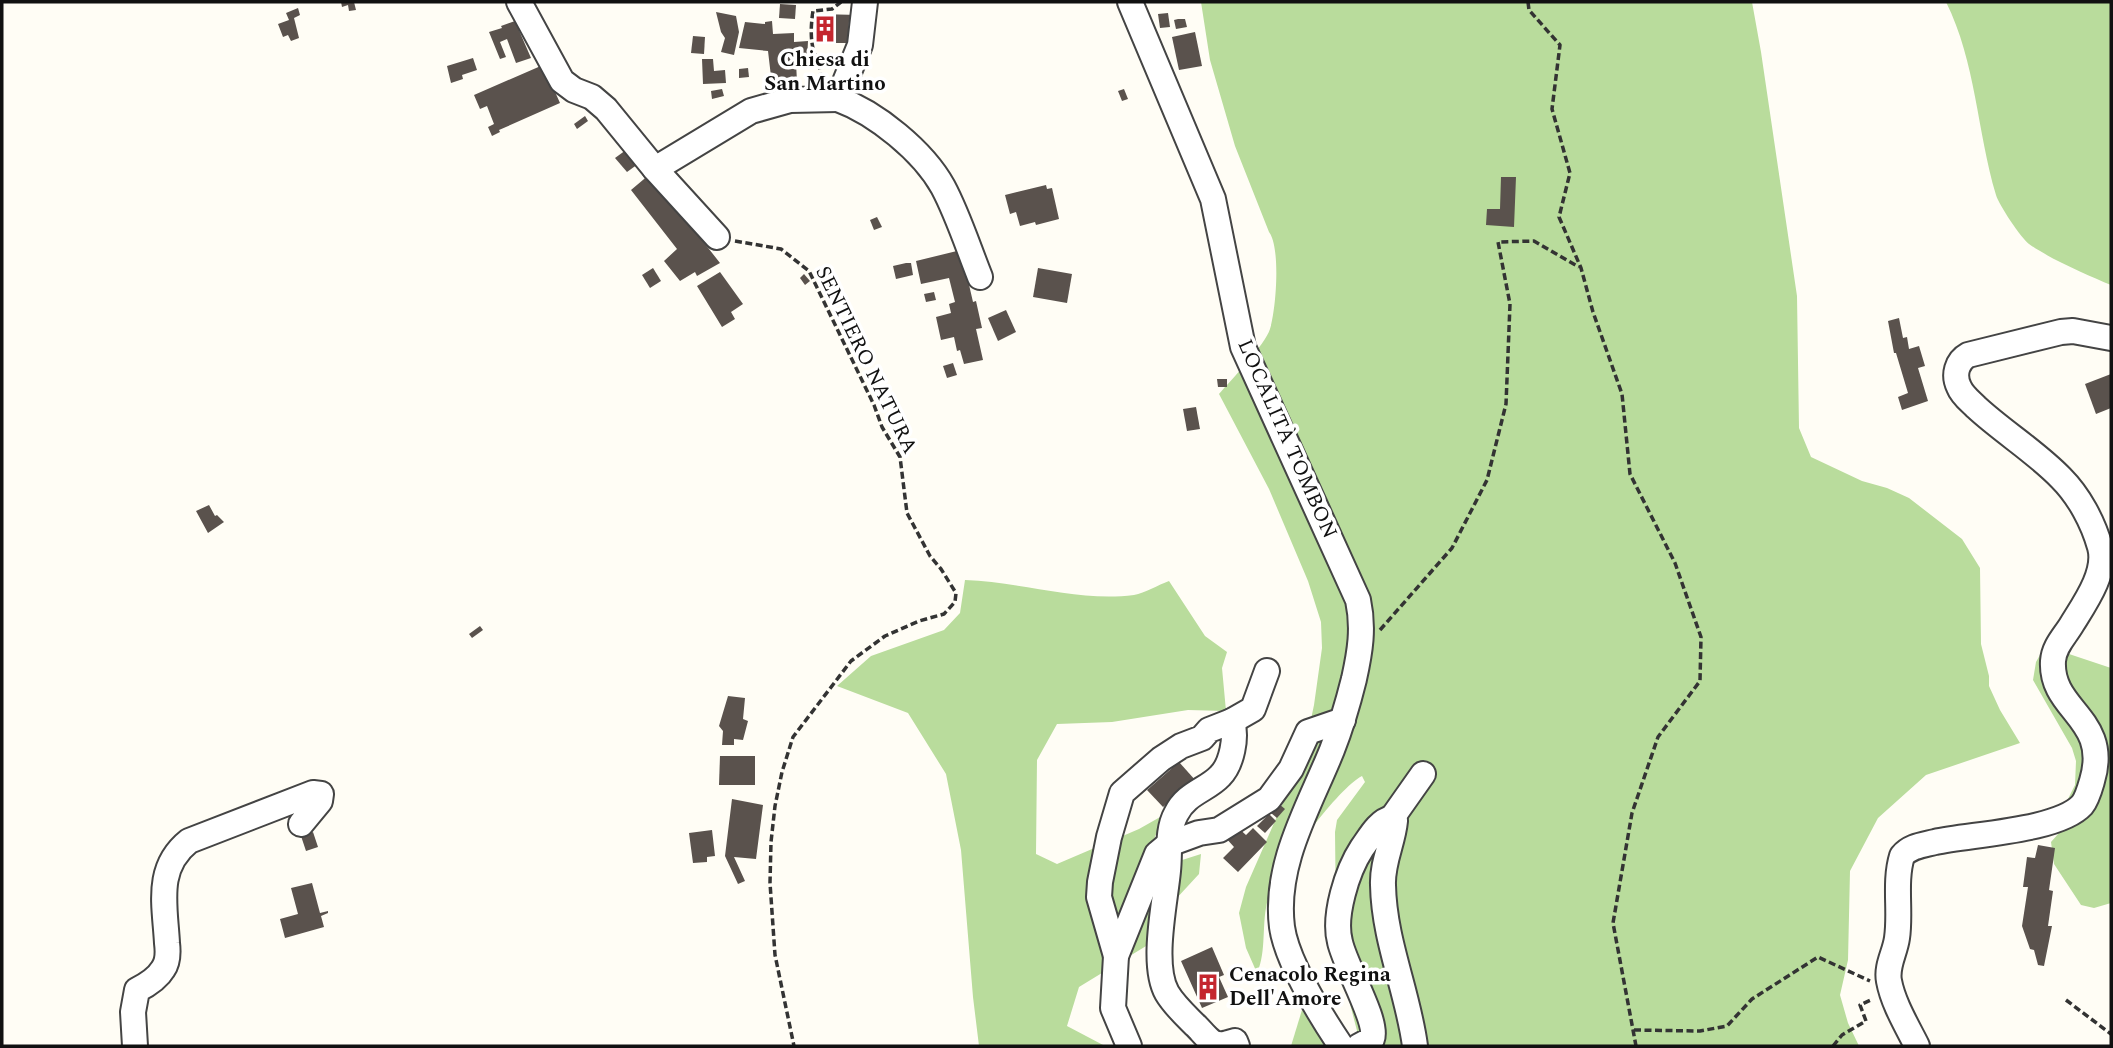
<svg xmlns="http://www.w3.org/2000/svg" width="2113" height="1048" font-family="Spectral,serif">
<style>
.forest{fill:#b9dc9c}
.building{fill:#5a524d}
.lines{fill:none;stroke-linecap:round;stroke-linejoin:round}
.minor-casing{stroke:#444;stroke-width:28}
.path{stroke:#333;stroke-width:3.5;stroke-dasharray:7 3.5;stroke-linecap:butt}
.minor{stroke:#fff;stroke-width:24}
.labels{text-anchor:middle;dominant-baseline:central;stroke-width:7;stroke-linejoin:round;paint-order:stroke}
.poi-label{font-size:21px;font-weight:bold;fill:#111;stroke:#fff}
.street-label{font-size:21px;fill:#111;stroke:#fff}
</style>
<rect width="100%" height="100%" fill="#fffdf5"/>
<g class="forest">
<path d="M1201,2H1752L1761,52L1797,296L1799,428L1811,457L1862,481L1887,488L1909,498L1962,539L1980,568L1981,644L1989,676V686L2000,710L2020,743L1926,775L1878,818L1850,871L1848,960L1840,995L1848,1023L1859,1046H1361L1349,1000L1336,922L1335,832L1337,820L1365,782L1362,776C1337,789 1276,872 1268,899C1261,923 1267,951 1257,973L1246,948L1239,913L1246,887L1303,757L1314,705L1322,648L1321,622L1308,581L1269,489L1219,394C1231,380 1265,345 1270,329C1276,310 1281,248 1269,232L1235,146L1210,60Z"/>
<path d="M1946,2H2111V285C2089,276 2048,258 2029,244C2021,238 1999,205 1996,195C1977,131 1976,62 1946,2Z"/>
<path d="M965,580C1022,582 1077,602 1134,595C1145,593 1158,585 1169,581L1205,636L1227,652L1222,668L1226,711L1188,710L1112,722L1057,724L1037,760L1036,854L1057,864L1139,829L1169,812L1155,836L1153,865L1179,861L1201,854L1199,874L1163,913L1151,943L1079,987L1067,1026L1105,1046H979L973,997L961,850L946,774L908,713L837,686L871,656L944,630L960,613Z"/>
<polygon points="2045,646 2111,668 2111,903 2094,908 2081,905 2054,864 2051,842 2059,833 2064,807 2075,785 2076,761 2072,748 2033,680 2036,662"/>
<polygon points="1302,1010 1325,1046 1291,1046"/>
</g>
<g class="building">
<polygon points="341,2 354,2 356,10 349,11 348,5 342,7"/>
<polygon points="780,4 796,5 795,19 779,18"/>
<polygon points="298,8 300,15 294,18 299,38 291,41 288,35 283,37 278,24 289,20 286,13"/>
<polygon points="716,12 736,16 739,32 734,55 721,52 725,38 721,32"/>
<polygon points="1168,13 1170,27 1160,28 1158,14"/>
<polygon points="818,14 859,15 859,21 849,21 848,43 817,43"/>
<polygon points="1178,19 1185,19 1187,27 1176,29 1174,20"/>
<polygon points="515,21 531,58 516,63 507,39 500,42 506,57 500,59 489,32 502,28 501,26"/>
<polygon points="772,21 773,34 794,33 794,42 808,41 807,61 796,62 797,82 772,85 768,51 739,48 745,22 765,24 765,22"/>
<polygon points="1195,32 1202,66 1179,70 1172,37"/>
<polygon points="693,36 705,37 704,54 691,53"/>
<polygon points="473,58 477,70 462,75 463,79 451,83 447,66"/>
<polygon points="702,59 713,59 714,71 725,70 726,83 703,84"/>
<polygon points="543,65 560,103 499,130 500,132 492,136 488,127 494,124 487,106 480,109 474,95"/>
<polygon points="748,68 749,77 739,78 739,69"/>
<polygon points="722,89 724,96 712,99 711,91"/>
<polygon points="1124,89 1128,99 1122,101 1118,91"/>
<polygon points="585,116 588,121 577,129 574,124"/>
<polygon points="626,150 638,164 627,172 615,158"/>
<polygon points="650,174 720,263 697,276 695,272 680,281 664,261 677,249 631,190"/>
<polygon points="1501,177 1516,177 1514,227 1486,225 1487,209 1500,209"/>
<polygon points="1046,185 1047,189 1052,188 1059,219 1036,225 1035,222 1020,226 1016,212 1010,214 1005,195"/>
<polygon points="877,217 882,227 874,230 870,220"/>
<polygon points="961,250 973,302 976,301 982,328 976,329 983,360 964,364 960,350 957,351 954,337 941,340 936,317 951,313 949,304 955,302 949,278 921,284 916,261"/>
<polygon points="906,263 911,263 913,275 896,279 893,266"/>
<polygon points="653,268 661,281 650,288 642,275"/>
<polygon points="1038,268 1072,274 1067,303 1033,297"/>
<polygon points="720,272 743,304 731,312 735,319 722,327 697,286"/>
<polygon points="804,274 810,281 805,285 800,278"/>
<polygon points="934,292 936,300 926,302 924,294"/>
<polygon points="1006,310 1016,332 998,341 988,318"/>
<polygon points="1899,318 1903,338 1907,337 1909,349 1919,346 1925,366 1918,368 1928,401 1902,410 1898,397 1908,393 1896,353 1894,353 1888,321"/>
<polygon points="953,363 957,375 947,378 943,366"/>
<polygon points="2111,374 2111,408 2096,414 2085,384"/>
<polygon points="1217,379 1227,379 1227,387 1218,387"/>
<polygon points="1196,407 1200,429 1187,431 1183,409"/>
<polygon points="209,505 215,516 217,515 224,522 208,533 196,511"/>
<polygon points="480,626 483,630 472,638 469,634"/>
<polygon points="728,696 745,698 743,719 748,721 743,740 734,739 734,745 722,745 723,731 719,726"/>
<polygon points="720,756 755,756 755,785 719,785"/>
<polygon points="1179,762 1196,781 1163,807 1147,790"/>
<polygon points="732,799 763,805 756,859 734,857 745,881 738,884 725,856"/>
<polygon points="1279,804 1285,809 1277,818 1271,813"/>
<polygon points="1269,814 1276,821 1265,833 1257,826"/>
<polygon points="1235,825 1246,835 1253,828 1267,842 1238,872 1223,858 1234,847 1225,837"/>
<polygon points="712,830 715,856 707,857 707,862 693,863 689,833"/>
<polygon points="313,832 318,847 306,851 301,836"/>
<polygon points="2038,845 2055,848 2049,890 2053,891 2048,926 2052,926 2044,966 2038,965 2034,950 2030,949 2022,926 2028,887 2023,887 2027,857 2035,858"/>
<polygon points="312,883 320,913 328,911 328,913 321,916 324,927 285,938 280,919 298,914 291,888"/>
<polygon points="1212,947 1224,975 1219,977 1228,997 1202,1008 1181,961"/>
</g>
<g class="lines">
<g class="minor-casing">
<g id="minor">
<polyline points="519,2 562,81 574,90 592,97 606,109 655,169 751,111 790,100 838,99 860,45 865,2"/>
<path d="M1130,2L1213,199L1243,347L1358,600C1364,628 1360,652 1354,679C1348,703 1341,727 1332,750C1309,807 1274,864 1282,927C1287,963 1321,1016 1341,1046"/>
<path d="M838,99C876,113 923,151 943,187C958,215 968,247 980,277"/>
<polyline points="655,169 717,237"/>
<polyline points="1232,721 1253,709 1267,671"/>
<polyline points="1392,818 1423,774"/>
<path d="M1116,956L1099,897L1100,882L1109,837L1122,793L1161,759L1181,746L1202,738L1209,730L1232,721C1237,737 1232,764 1220,776C1207,790 1186,793 1176,814C1167,830 1170,853 1168,871C1165,903 1151,965 1167,993C1174,1005 1185,1015 1195,1025C1202,1031 1210,1044 1219,1044C1224,1045 1230,1042 1235,1041L1237,1046"/>
<path d="M135,1046L133,1012L137,990C147,985 157,979 163,969C168,962 168,951 167,943C165,905 155,868 189,841L313,793L321,794L320,801L301,824"/>
<polyline points="1129,1046 1113,1008 1116,956 1157,854 1169,844 1199,833 1219,830 1269,799 1291,769 1308,732 1343,720"/>
<path d="M1359,1046L1372,1039C1379,1022 1345,966 1340,942C1333,916 1347,871 1362,848C1370,837 1378,821 1392,818L1395,821C1393,843 1382,862 1383,885C1384,941 1408,992 1415,1046"/>
<path d="M1917,1046C1907,1026 1893,1003 1889,981C1886,966 1895,953 1897,938C1901,912 1894,882 1902,856C1910,846 1923,845 1935,842C1971,834 2058,831 2082,805C2087,799 2090,788 2092,781C2111,718 2050,711 2053,661C2054,646 2065,636 2072,624C2085,603 2107,572 2100,547C2093,522 2079,496 2061,478C2036,452 2003,432 1976,407C1970,401 1962,395 1959,387C1953,375 1957,361 1968,355L2061,332L2073,331L2111,338"/>
</g>
</g>
<g class="path">
<polyline points="1528,2 1529,10 1560,45 1552,109 1570,173 1559,217 1581,268 1593,312 1622,394 1630,474 1675,563 1701,637 1700,681 1658,737 1632,813 1613,923 1636,1046"/>
<path d="M820,80C822,68 817,63 814,52C810,39 811,24 813,11L832,9L841,2"/>
<polyline points="735,241 781,249 809,271 874,405 882,427 900,457 907,513 930,556 941,569 956,593 955,602 944,614 919,621 885,636 851,661 793,737 782,772 775,806 771,842 770,883 775,955 794,1046"/>
<polyline points="1380,630 1452,548 1487,480 1506,404 1510,304 1498,242 1534,241 1579,267"/>
<polyline points="2066,1000 2111,1034"/>
<polyline points="1634,1030 1700,1031 1727,1026 1752,999 1818,957 1870,981"/>
<polyline points="1833,1046 1842,1035 1866,1021 1860,1005 1873,999"/>
</g>
<use href="#minor" class="minor"/>
</g>
<defs>
<g id="building-bare" transform="scale(2.1)"><path d="M-4-6H4V6H1V3H-1V6H-4ZM-2.5-4.3h1.7v1.8h-1.7ZM.8-4.3h1.7v1.8H.8ZM-2.5-1h1.7V.8h-1.7ZM.8-1h1.7V.8H.8Z" fill="#c4262e" stroke="#fff" stroke-width="2.5" paint-order="stroke"/></g>
</defs>
<g fill-rule="evenodd">
<use href="#building-bare" x="825" y="29"/>
<use href="#building-bare" x="1208" y="987"/>
</g>
<g class="labels">
<g class="poi-label">
<text x="825" y="60">Chiesa di<tspan x="825" dy="24">San Martino</tspan></text>
<text x="1229" y="975" text-anchor="start">Cenacolo Regina<tspan x="1229" dy="24">Dell'Amore</tspan></text>
</g>
<g class="street-label">
<text transform="translate(866 360) rotate(64)">SENTIERO NATURA</text>
<text transform="translate(1287 439) rotate(66)">LOCALITÀ TOMBON</text>
</g>
</g>
<rect width="2113" height="1048" fill="none" stroke="#111111" stroke-width="7"/>
</svg>
